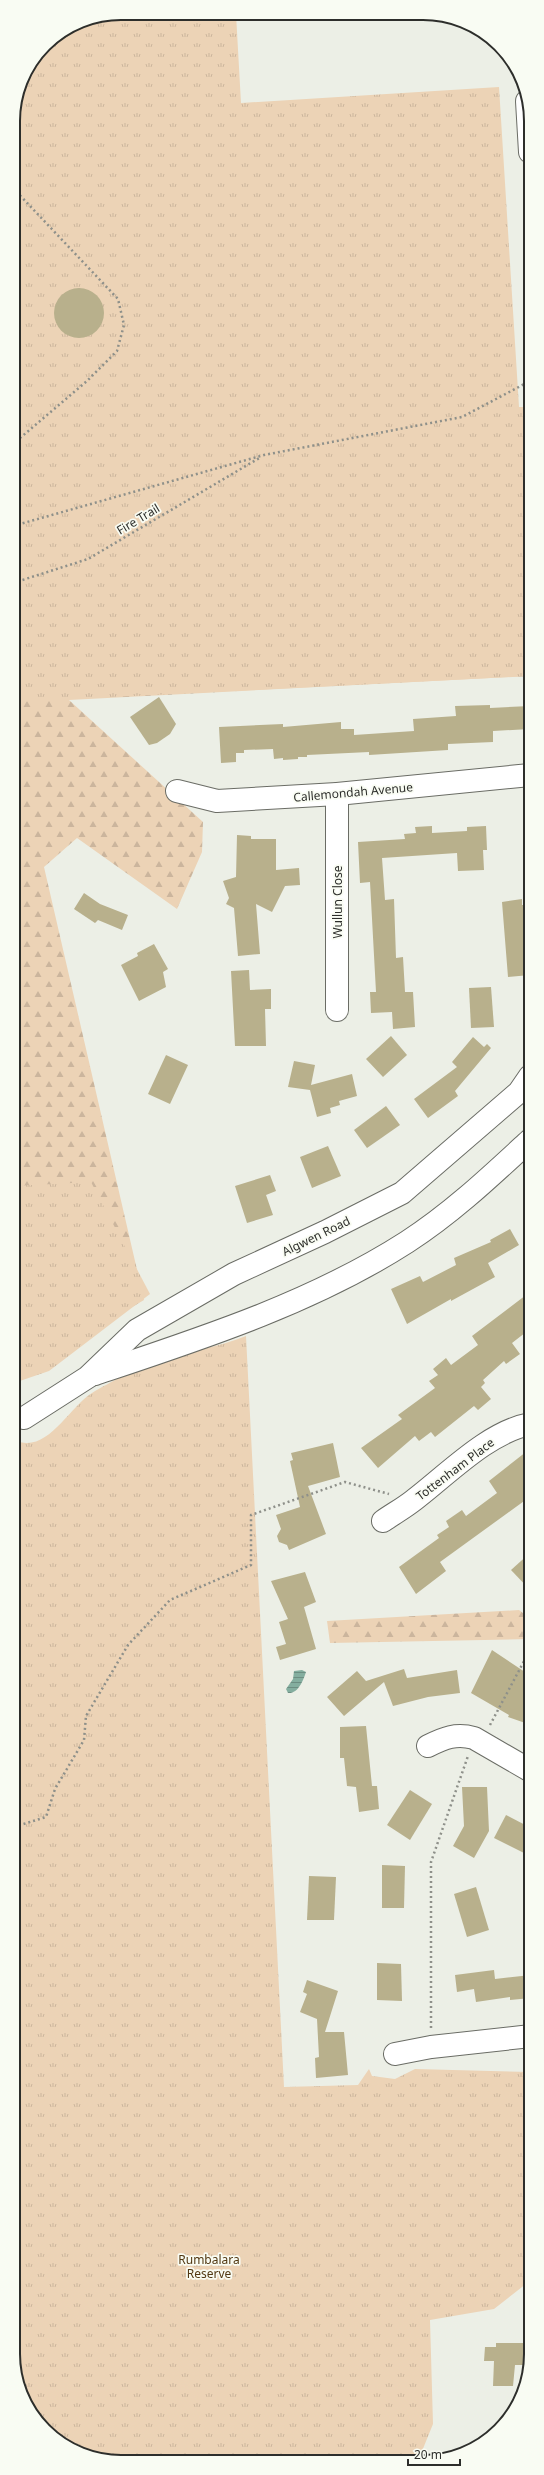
<svg xmlns="http://www.w3.org/2000/svg" width="544" height="2475" font-family="'Noto Sans',sans-serif">
<style>
.forest{fill:url(#forest-firs)}
.park{fill:url(#park-tufts)}
.water{fill:url(#water-rules)}
.building{fill:#b8b08c}
.lines{fill:none;stroke-linecap:round;stroke-linejoin:round}
.minor-casing{stroke:#6a6c65;stroke-width:24}
.path{stroke:#8e908a;stroke-width:2.5;stroke-dasharray:2 3;stroke-linecap:butt}
.minor{stroke:#fff;stroke-width:22}
.labels{text-anchor:middle;dominant-baseline:central;stroke-width:3.5;stroke-linejoin:round;paint-order:stroke}
.street-label{font-size:12px;fill:#2d2e2b;stroke:#f9fcf3}
.park-label{font-size:12px;fill:#523812;stroke:#f9fcf3}
.rim{fill:none;stroke:#2d2e2b;stroke-width:2}
</style>
<defs>
<pattern id="forest-firs" width="22" height="20" patternUnits="userSpaceOnUse"><rect width="22" height="20" fill="#ecd3b6"/><path d="M5 1l3.5 6h-7zM16 11l3.5 6h-7z" fill="#cbb59d"/></pattern>
<pattern id="park-tufts" width="24" height="20" patternUnits="userSpaceOnUse"><rect width="24" height="20" fill="#ecd3b6"/><path d="M3 7l-1-3M5 7V3M7 7l1-3M15 17l-1-3M17 17v-4M19 17l1-3" fill="none" stroke="#cbb59d"/></pattern>
<pattern id="water-rules" width="6" height="5" patternUnits="userSpaceOnUse"><rect width="6" height="5" fill="#84ae9f"/><path d="M0 2.5h6" fill="none" stroke="#6c8e82"/></pattern>
</defs>
<rect width="100%" height="100%" fill="#ecefe6"/>
<g class="forest">
<polygon points="530,427 530,676 69,700 203,822 202,852 177,909 77,838 44,867 144,1300 14,1377 13,612"/>
<polygon points="519,1610 531,1619 531,1639 330,1643 327,1621"/>
</g>
<g class="park">
<polygon points="121,13 236,14 241,103 499,87 519,407 530,407 530,676 13,702 13,114 21,79 45,44 80,21"/>
<polygon points="91,1182 150,1294 49,1371 14,1383 14,1186"/>
<path d="M246,1336L284,2087L358,2085L369,2069L372,2076L395,2079L415,2069L531,2072V2280L494,2309L430,2320L433,2424L418,2461L100,2460L67,2448L40,2425L14,2368V1440C47,1455 67,1409 92,1393C108,1383 140,1367 157,1361C187,1351 217,1348 246,1336Z"/>
</g>
<path class="water" d="M302,1670L306,1672C303,1681 298,1694 288,1693L286,1689L293,1679L294,1671Z"/>
<g class="building">
<circle cx="79" cy="313" r="25"/>
<polygon points="159,697 176,724 170,734 157,743 149,745 130,717"/>
<polygon points="490,705 490,708 530,706 530,729 493,731 493,742 448,744 448,750 369,755 369,752 307,755 307,757 298,757 298,759 283,760 283,758 274,759 273,749 244,750 244,753 236,753 236,762 221,763 219,727 283,724 283,727 341,722 341,729 354,729 354,735 414,731 413,719 456,716 455,706"/>
<polygon points="432,826 432,833 467,831 467,827 486,826 487,850 483,850 484,870 458,871 457,853 382,858 385,900 394,899 396,958 403,957 405,992 413,992 415,1027 393,1029 392,1012 371,1013 370,992 376,992 370,882 360,883 358,842 405,839 404,834 416,833 415,827"/>
<polygon points="237,835 251,836 251,839 276,839 276,870 299,868 300,885 285,886 272,912 256,904 260,954 238,956 234,908 226,904 229,898 223,881 236,877"/>
<polygon points="84,893 100,904 128,915 122,930 98,920 95,923 74,909"/>
<polygon points="522,899 522,905 530,905 530,975 508,977 502,902"/>
<polygon points="154,944 168,969 163,972 166,987 139,1001 121,965 138,956 137,953"/>
<polygon points="249,970 250,990 271,989 271,1009 265,1009 266,1046 235,1046 231,971"/>
<polygon points="491,987 494,1027 471,1028 469,988"/>
<polygon points="391,1036 407,1055 383,1077 366,1059"/>
<polygon points="473,1037 484,1047 487,1044 491,1048 455,1091 458,1096 428,1118 414,1099 457,1067 452,1062"/>
<polygon points="166,1055 188,1065 170,1104 148,1094"/>
<polygon points="294,1061 315,1065 311,1085 352,1074 357,1096 339,1101 340,1105 330,1108 331,1113 317,1117 310,1090 288,1087"/>
<polygon points="386,1106 400,1125 367,1148 354,1130"/>
<polygon points="328,1146 341,1176 312,1188 300,1157"/>
<polygon points="270,1175 276,1191 266,1195 273,1215 247,1223 235,1186"/>
<polygon points="510,1229 519,1245 488,1263 495,1277 451,1301 451,1299 407,1324 391,1289 420,1276 423,1282 456,1265 454,1258 491,1242 490,1240"/>
<polygon points="530,1292 530,1329 512,1343 520,1354 506,1364 504,1361 483,1380 485,1383 481,1387 491,1399 478,1410 474,1406 435,1437 431,1432 419,1441 415,1436 378,1468 361,1448 402,1419 398,1415 435,1388 429,1381 438,1375 433,1369 446,1358 451,1365 478,1345 472,1336"/>
<polygon points="333,1443 340,1477 308,1486 326,1534 289,1550 287,1545 279,1542 277,1536 281,1529 276,1515 300,1507 290,1461 293,1460 291,1453"/>
<polygon points="531,1448 531,1496 440,1562 446,1571 416,1594 399,1567 439,1538 437,1535 449,1527 446,1521 462,1510 466,1516 497,1493 489,1481"/>
<polygon points="531,1552 531,1591 511,1570"/>
<polygon points="305,1572 316,1602 304,1607 316,1649 280,1660 276,1647 286,1644 279,1622 288,1619 271,1581"/>
<polygon points="492,1650 531,1676 531,1725 508,1717 509,1715 471,1693"/>
<polygon points="404,1669 407,1678 457,1670 460,1693 428,1697 393,1706 384,1682 344,1716 327,1697 357,1671 366,1681"/>
<polygon points="366,1726 372,1786 377,1786 379,1809 359,1812 356,1787 347,1786 344,1758 340,1758 340,1727"/>
<polygon points="462,1787 487,1787 489,1831 474,1858 453,1846 464,1826"/>
<polygon points="410,1790 432,1804 410,1840 387,1825"/>
<polygon points="506,1815 531,1828 531,1842 526,1854 494,1838"/>
<polygon points="382,1865 405,1866 404,1908 382,1908"/>
<polygon points="309,1876 336,1877 334,1920 307,1920"/>
<polygon points="476,1887 489,1930 467,1937 454,1894"/>
<polygon points="377,1963 401,1964 402,2001 377,2000"/>
<polygon points="494,1970 495,1979 531,1975 531,1998 510,2000 510,1997 476,2002 474,1989 457,1992 455,1975"/>
<polygon points="307,1980 338,1991 325,2032 344,2032 348,2075 316,2078 315,2058 319,2057 317,2019 300,2012 307,1994 303,1992"/>
<polygon points="496,2343 531,2343 530,2365 515,2365 513,2386 493,2386 494,2361 484,2361 485,2347 496,2347"/>
</g>
<g class="lines">
<g class="minor-casing">
<g id="minor">
<polyline points="527,101 530,152"/>
<polyline points="177,791 217,801 337,794 530,775"/>
<polyline points="337,1010 337,794"/>
<path d="M95,1374C200,1339 312,1303 407,1242C452,1213 491,1176 530,1140"/>
<polyline points="24,1418 88,1377 137,1330 234,1274 325,1232 402,1193 519,1092 530,1076"/>
<path d="M383,1521C393,1514 404,1508 414,1500C447,1475 488,1432 530,1424"/>
<path d="M428,1746C444,1738 456,1733 474,1738L531,1771"/>
<polyline points="395,2054 431,2047 531,2036"/>
</g>
</g>
<g class="path">
<polyline points="13,188 118,299 124,325 117,351 87,381 13,444"/>
<polyline points="13,526 264,455 462,417 530,381"/>
<polyline points="13,583 88,559 261,457"/>
<polyline points="490,1725 531,1648"/>
<polyline points="14,1827 46,1817 55,1789 84,1740 86,1716 128,1645 170,1600 251,1565 251,1515 345,1482 389,1494"/>
<polyline points="431,2028 431,1862 468,1756"/>
</g>
<use href="#minor" class="minor"/>
</g>
<g class="labels">
<g class="street-label">
<text transform="translate(138 519) rotate(-31)">Fire Trail</text>
<text transform="translate(353 792) rotate(-5)">Callemondah Avenue</text>
<text transform="translate(337 902) rotate(-90)">Wullun Close</text>
<text transform="translate(316 1236) rotate(-26)">Algwen Road</text>
<text transform="translate(455 1469) rotate(-37)">Tottenham Place</text>
</g>
<g class="park-label">
<text x="209" y="2259">Rumbalara<tspan x="209" dy="14">Reserve</tspan></text>
</g>
</g>
<path d="M0 0H544V2475H0ZM121 20H423A101 101 0 0 1 524 121V2354A101 101 0 0 1 423 2455H121A101 101 0 0 1 20 2354V121A101 101 0 0 1 121 20Z" fill="#f9fcf3" fill-rule="evenodd"/>
<path class="rim" d="M121 20H423A101 101 0 0 1 524 121V2354A101 101 0 0 1 423 2455H121A101 101 0 0 1 20 2354V121A101 101 0 0 1 121 20Z"/>
<path d="M408 2459v6h52v-6" fill="none" stroke="#2d2e2b" stroke-width="2"/>
<text x="414" y="2459" font-size="12" fill="#2d2e2b" stroke="#f9fcf3" stroke-width="3" paint-order="stroke">20 m</text>
</svg>
